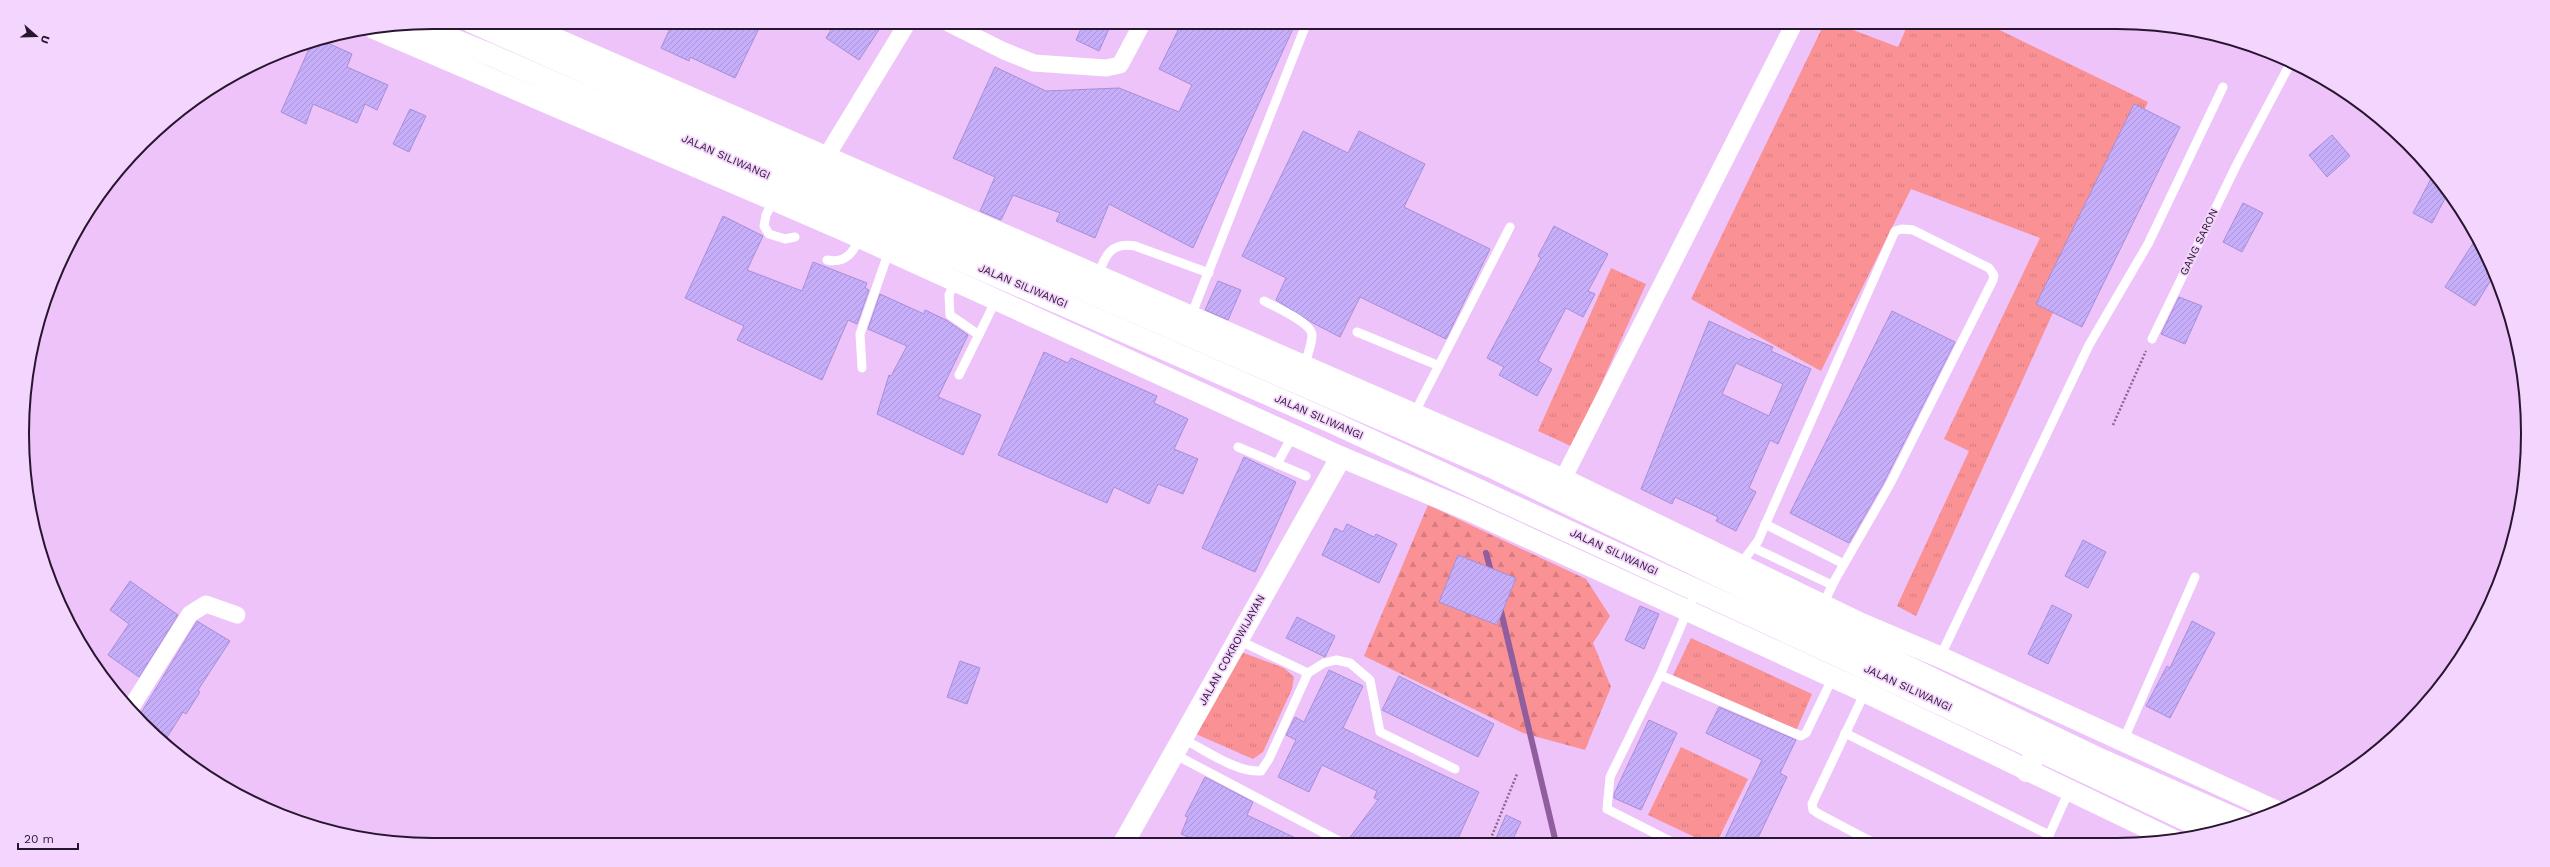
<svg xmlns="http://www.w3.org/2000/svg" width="2550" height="867" font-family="'Work Sans',sans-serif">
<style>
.grass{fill:url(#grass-tufts)}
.forest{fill:url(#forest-firs)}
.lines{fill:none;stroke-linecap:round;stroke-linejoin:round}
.stream{stroke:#905e9f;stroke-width:6}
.building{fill:url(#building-hatch);stroke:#a68ed7;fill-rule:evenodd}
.path{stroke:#86688f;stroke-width:2.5;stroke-dasharray:2 2;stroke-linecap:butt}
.service{stroke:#fff;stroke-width:9}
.minor{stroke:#fff;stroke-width:17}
.tertiary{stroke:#fff;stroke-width:21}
.trunk{stroke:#fff;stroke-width:22}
.labels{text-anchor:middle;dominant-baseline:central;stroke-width:3.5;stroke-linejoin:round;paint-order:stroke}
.street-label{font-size:11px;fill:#28152e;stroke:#f4d5fe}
.rim{fill:none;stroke:#28152e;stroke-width:2}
</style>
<defs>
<pattern id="grass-tufts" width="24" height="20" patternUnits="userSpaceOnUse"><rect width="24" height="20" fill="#fa9195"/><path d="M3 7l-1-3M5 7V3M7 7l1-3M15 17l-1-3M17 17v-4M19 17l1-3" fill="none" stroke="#d67c81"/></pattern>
<pattern id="forest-firs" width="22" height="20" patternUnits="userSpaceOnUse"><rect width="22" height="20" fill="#fa9195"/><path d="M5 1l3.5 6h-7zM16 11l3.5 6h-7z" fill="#d67c81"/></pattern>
<pattern id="building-hatch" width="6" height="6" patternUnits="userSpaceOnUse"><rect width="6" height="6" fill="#c6aefa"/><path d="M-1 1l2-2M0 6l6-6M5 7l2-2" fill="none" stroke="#aa95d7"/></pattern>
</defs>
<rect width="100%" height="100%" fill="#edc3f9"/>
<g class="grass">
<polygon points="1825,22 1832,22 1898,47 1909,22 1983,22 2148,102 1916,616 1897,606 1969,451 1944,439 2040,238 1911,189 1821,371 1691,299"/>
<polygon points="1611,268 1646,284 1573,447 1538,431"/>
<polygon points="1691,638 1812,694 1796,731 1673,675"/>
<polygon points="1241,652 1284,668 1294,677 1292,689 1263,752 1253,759 1196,734"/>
<polygon points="1681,747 1748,779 1717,842 1705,842 1648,815"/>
</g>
<polygon class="forest" points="1428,505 1586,579 1610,616 1593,643 1611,687 1585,750 1523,733 1364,656"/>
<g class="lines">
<g class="stream">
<polyline points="1486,553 1492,575"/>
<polyline points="1500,607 1556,843"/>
</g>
</g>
<g class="building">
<polygon points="673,22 762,22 735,78 690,57 689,61 661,48"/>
<polygon points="836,22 884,22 859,60 826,38"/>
<polygon points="1084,22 1112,22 1099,51 1076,40"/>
<polygon points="1182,22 1296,22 1193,248 1109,204 1095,238 1056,221 1060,213 1013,195 1001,220 980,211 995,177 953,158 995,67 1046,91 1119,88 1179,112 1192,85 1159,69"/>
<polygon points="321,40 352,54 347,67 388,85 377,110 365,104 357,123 313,104 306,124 281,112 312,42"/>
<polygon points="2134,104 2180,127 2082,327 2036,304"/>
<polygon points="410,109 426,116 409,152 393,144"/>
<polygon points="1303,131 1348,153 1359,131 1425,164 1404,207 1490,249 1446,339 1360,297 1340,337 1311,322 1276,300 1286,278 1242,256"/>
<polygon points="2332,135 2350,156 2327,177 2309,155"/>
<polygon points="2434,173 2448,193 2432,223 2413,213"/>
<polygon points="2243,203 2263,213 2242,252 2223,242"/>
<polygon points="723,216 763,236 747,270 802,291 813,262 867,283 865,288 869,290 857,324 848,320 822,380 737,340 744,326 685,298"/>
<polygon points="1554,226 1608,254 1588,291 1595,294 1583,317 1566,308 1538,361 1552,369 1537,396 1499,375 1504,367 1487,358 1541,258 1538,256"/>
<polygon points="2477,237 2494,275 2475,306 2445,287"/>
<polygon points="1218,281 1241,290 1228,320 1205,310"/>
<polygon points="880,294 924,314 925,310 946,320 968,335 938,397 981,415 963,455 877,414 889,375 891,376 907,346 868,329"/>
<polygon points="2179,297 2202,306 2185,344 2161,334"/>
<polygon points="1892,311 1955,342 1883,484 1849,543 1790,513"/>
<path d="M1709,321L1750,340L1751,338L1773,347L1771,351L1811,369L1778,444L1770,440L1749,488L1756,492L1736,531L1716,521L1718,517L1675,497L1672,504L1641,489ZM1736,363L1783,384L1769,416L1722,394Z"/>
<polygon points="1044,352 1068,363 1071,358 1157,396 1154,403 1188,419 1174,449 1198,459 1183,494 1158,484 1149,504 1114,487 1107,503 998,455"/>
<polygon points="1244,457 1296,482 1255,572 1202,548"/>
<polygon points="1347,524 1374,537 1376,534 1397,544 1379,583 1322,555 1335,528 1343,532"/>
<polygon points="2083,540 2106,552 2088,588 2065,576"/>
<polygon points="1458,555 1516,578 1497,625 1439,602"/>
<polygon points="130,581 178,615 139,677 108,655 129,624 110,610"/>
<polygon points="2052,605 2072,615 2048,664 2028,654"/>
<polygon points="1640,606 1659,614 1644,649 1625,640"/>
<polygon points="1297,617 1335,636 1325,657 1286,638"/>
<polygon points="197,621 230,641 198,690 200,692 186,714 183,712 164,742 138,718"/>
<polygon points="2192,621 2215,633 2170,718 2146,706 2167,666 2170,668"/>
<polygon points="960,661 980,668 967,704 947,697"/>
<polygon points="1329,670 1363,686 1343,728 1479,792 1456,843 1349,843 1348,840 1378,800 1374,798 1377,791 1322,765 1309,792 1278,777 1296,740 1286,735 1295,717 1304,722"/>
<polygon points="1399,676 1494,724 1478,757 1382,710"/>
<polygon points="1719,707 1796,740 1780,773 1787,777 1756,842 1723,842 1762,760 1706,733"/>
<polygon points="1649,720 1677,733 1641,810 1614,798 1614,794"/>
<polygon points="1205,777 1253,802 1247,815 1306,843 1203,843 1181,834 1188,817 1185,816"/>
<polygon points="1506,815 1521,822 1511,843 1494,843"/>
</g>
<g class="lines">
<g class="path">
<polyline points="2113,425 2146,351"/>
<polyline points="1489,843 1517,774"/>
</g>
<g class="service">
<polyline points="773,201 766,215 764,226 769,234 785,239 795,237"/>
<path d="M827,260C846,264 853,252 861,237"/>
<path d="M1098,276C1105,255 1111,242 1135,246L1209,273"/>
<polyline points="955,282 949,295 950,315 979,335"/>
<path d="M1264,301C1275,307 1311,322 1312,335C1312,345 1307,356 1304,366"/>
<polyline points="1191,316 1307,22"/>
<polyline points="1357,332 1437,365"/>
<polyline points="2152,339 2237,164 2291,62"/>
<polyline points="862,368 860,334 889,251"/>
<polyline points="959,375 996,300"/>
<polyline points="1414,414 1510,227"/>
<polyline points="1238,447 1306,476"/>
<polyline points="1277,464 1293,435"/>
<polyline points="1765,524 1844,564"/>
<polyline points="1754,548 1832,585"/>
<polyline points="1740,565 1758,541 1895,231 1902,229 1913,230 1989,268 1994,275 1993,280 1890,484 1836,578 1822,606"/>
<polyline points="1238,640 1308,673"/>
<polyline points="1940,657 2089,345 2148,244 2223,87"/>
<polyline points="1660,675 1801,736 1806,733 1833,677"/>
<polyline points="1865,692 1812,804 1813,810 1819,814 1872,842"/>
<polyline points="1845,733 2049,835"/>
<path d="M1183,739C1206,750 1234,772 1261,771L1269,759L1308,673L1324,663L1336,660L1350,663L1370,680L1380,732L1455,769"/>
<polyline points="2123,741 2195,577"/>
<polyline points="1174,754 1343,843"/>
<polyline points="1672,842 1607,809 1610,777 1660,675 1696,591"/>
<polyline points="2046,842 2069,791"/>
</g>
<g class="minor">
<polyline points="946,22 1004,51 1034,63 1106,68 1120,65 1143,22"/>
<polyline points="826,157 908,22"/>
<polyline points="1563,479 1795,22"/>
<polyline points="130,709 190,614 206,604 237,615"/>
</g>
<g class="tertiary">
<polyline points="518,22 1563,479 1860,623 1940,657 2276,811"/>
<polyline points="373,28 843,230 1341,457 1470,511 1865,692 2175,841"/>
<polyline points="1123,844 1341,457"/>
</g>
<g class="trunk">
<polyline points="472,22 699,123 1496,469 2095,757 2245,823"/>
<polyline points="415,24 493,56 1329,421 1843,658 2214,833"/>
<polyline points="2027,771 2037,750"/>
</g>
</g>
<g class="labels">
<g class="street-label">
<text transform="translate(726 157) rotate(24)">JALAN SILIWANGI</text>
<text transform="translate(2199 242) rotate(-64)">GANG SARON</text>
<text transform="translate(1023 286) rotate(23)">JALAN SILIWANGI</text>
<text transform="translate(1319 417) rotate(24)">JALAN SILIWANGI</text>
<text transform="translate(1614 552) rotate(25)">JALAN SILIWANGI</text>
<text transform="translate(1232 650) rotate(-61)">JALAN COKROWIJAYAN</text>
<text transform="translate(1908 688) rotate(25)">JALAN SILIWANGI</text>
</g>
</g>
<path d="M0 0H2550V867H0ZM433 29H2117A404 404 0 0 1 2521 433V434A404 404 0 0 1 2117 838H433A404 404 0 0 1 29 434V433A404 404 0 0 1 433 29Z" fill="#f4d5fe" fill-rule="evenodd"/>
<path class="rim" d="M433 29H2117A404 404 0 0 1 2521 433V434A404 404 0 0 1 2117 838H433A404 404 0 0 1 29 434V433A404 404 0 0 1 433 29Z"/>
<g transform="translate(36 36) rotate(110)" stroke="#f4d5fe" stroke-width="3" paint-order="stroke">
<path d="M0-3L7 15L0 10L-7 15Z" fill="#28152e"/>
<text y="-6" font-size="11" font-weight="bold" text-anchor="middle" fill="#28152e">U</text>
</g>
<path d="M18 843v6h60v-6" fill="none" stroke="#28152e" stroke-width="2"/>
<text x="24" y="843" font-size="12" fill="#28152e" stroke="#f4d5fe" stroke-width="3" paint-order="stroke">20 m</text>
</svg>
